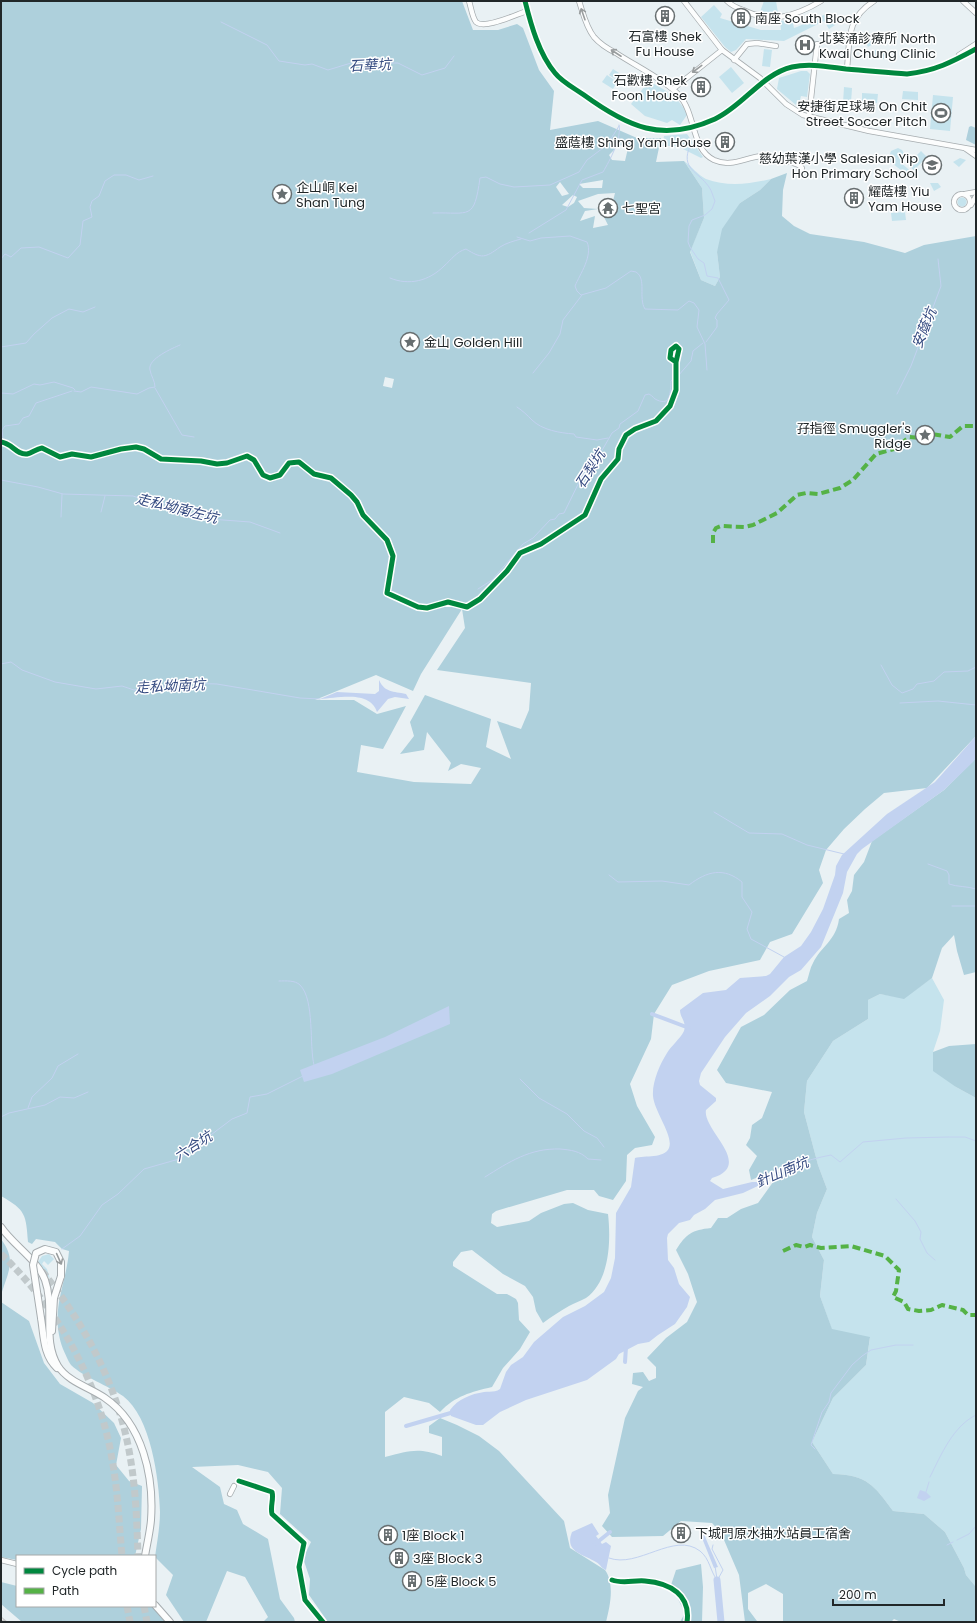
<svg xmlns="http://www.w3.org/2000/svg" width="977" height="1623" font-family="Poppins,'Noto Sans TC',sans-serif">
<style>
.green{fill:#c5e3ed}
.forest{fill:#aed0dc;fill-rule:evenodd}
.water{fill:#c2d2f0}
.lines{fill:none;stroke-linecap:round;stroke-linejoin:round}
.stream{stroke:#c2d2f0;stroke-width:1}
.canal{stroke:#c2d2f0;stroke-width:4}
.river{stroke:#c2d2f0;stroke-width:7}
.highway-tunnel{stroke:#c1c9cb;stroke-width:7;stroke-dasharray:7 3.5;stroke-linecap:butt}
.minor-casing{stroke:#a6acaf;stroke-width:6}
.major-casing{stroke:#a6acaf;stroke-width:8}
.minor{stroke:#fcfdfd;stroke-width:4.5}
.major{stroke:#fcfdfd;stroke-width:6}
.rail-casing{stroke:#c2c4c4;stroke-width:2.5}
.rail{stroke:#fff;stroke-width:1;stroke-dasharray:3;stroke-linecap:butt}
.major-bridge-casing{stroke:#a6acaf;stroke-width:8;stroke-linecap:butt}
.major-bridge{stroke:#fcfdfd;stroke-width:6}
.quiet{stroke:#55b246;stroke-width:4;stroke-dasharray:8 4;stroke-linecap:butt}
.cycleway-casing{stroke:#fff;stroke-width:8}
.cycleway{stroke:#00873e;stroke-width:5}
.oneway{stroke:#999d9e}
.labels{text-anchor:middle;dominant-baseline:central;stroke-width:3;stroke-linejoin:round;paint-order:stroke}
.poi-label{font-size:13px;fill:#212729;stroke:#fff;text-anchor:start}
.water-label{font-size:14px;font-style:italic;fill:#344a80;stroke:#fff}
</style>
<rect width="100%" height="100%" fill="#e9f1f4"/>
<g class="green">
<polygon points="764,1 776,1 778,13 760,12"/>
<polygon points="714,5 722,14 720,18 761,30 781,30 780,21 792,19 794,28 797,27 826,14 831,23 843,17 844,19 829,29 824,21 784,41 746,39 736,50 731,52 725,47 701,17"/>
<polygon points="875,35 878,41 868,47 865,41"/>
<polygon points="764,49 772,50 770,67 762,66"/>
<polygon points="871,50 885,51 884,59 870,58"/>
<polygon points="731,67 744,83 732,93 719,77"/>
<polygon points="613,69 622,75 618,81 609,75"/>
<polygon points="801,71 807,71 810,74 807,97 801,96 800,100 797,100 796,105 777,89 779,78"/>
<polygon points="607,75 617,82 613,89 602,82"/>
<path d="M652,83C666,90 681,99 687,115L680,125L672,120L667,123L645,116L631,104L645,86L648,88Z"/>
<polygon points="844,87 852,88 851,103 843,103"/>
<polygon points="903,91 918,92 918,100 902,99"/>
<polygon points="862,93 878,94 877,103 862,101"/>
<polygon points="933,95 953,97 950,131 930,129"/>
<circle cx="821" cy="109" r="4.5"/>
<polygon points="687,134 703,157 701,158 677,146 662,146 664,136"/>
<polygon points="898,148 902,150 905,155 900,162 914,174 906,174 888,160 891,151"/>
<polygon points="921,151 927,157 917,167 919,169 917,174 907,163 908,160 909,159 911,161"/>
<polygon points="960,158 966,160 959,167 953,162"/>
<path d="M684,161C691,166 698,175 706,179C727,187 750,184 771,179L760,190L740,203L717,252L720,277L715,286L701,280L690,251L704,218L702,188Z"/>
<polygon points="930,183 938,183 941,187 934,191"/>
<circle cx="962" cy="202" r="4.5"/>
<polygon points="905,212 906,220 892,221 891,213"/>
<path d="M932,978L944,1000L940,1031L933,1052L956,1087L976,1098V1587L966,1575L964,1568L945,1532L924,1514L893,1511C874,1485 867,1475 833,1474L812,1442L833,1398L866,1365L870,1338L832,1330L820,1296L824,1260L812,1237L817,1213L827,1189L818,1165L804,1112L807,1081L833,1041L868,1019V1000L880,994L904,998Z"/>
<polygon points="49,1254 54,1259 48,1265 44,1261 42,1264 47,1269 50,1279 38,1262 42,1256"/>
</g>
<g class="forest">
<path d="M1,1H462L473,30H498L517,24L523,28L539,70L554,91L550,130L598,121L637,138H661L656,162L684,161L702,188L704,218L690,252L701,280L715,286L720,277L717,252L722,229L740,203L760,190L771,179L787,173L783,190L782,216L794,226L810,234L864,242L905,253L924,245L976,236V736L927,788L884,793L865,809L844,829L826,850L819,870L823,883L792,934L770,942L760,960L709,971L672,985L654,1014L651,1039L630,1084L637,1106L655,1137L652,1145L635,1148L627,1155L626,1181L613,1200L599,1196L594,1190H567L496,1211L492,1214L491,1223L497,1227L529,1221L541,1213L564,1204L573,1203L588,1210L608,1214C611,1240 610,1281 586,1298C581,1301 574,1303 569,1306C560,1311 551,1317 543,1323L536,1311L533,1297L525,1286L503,1274L472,1250L461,1252L453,1262V1266L497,1294H507L516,1299L518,1303L519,1320L530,1332L520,1349L503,1368L492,1387C471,1392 455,1396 440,1412L429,1403L404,1397L385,1412V1457C409,1451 418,1447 442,1456V1437L429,1433V1426L440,1418L457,1425L479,1436L499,1451L564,1521L570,1548L605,1570C615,1584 610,1606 606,1622H328L309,1595L310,1579L303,1558L311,1542L280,1514L282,1488L268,1472L238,1465L192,1467L220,1487L224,1504L237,1510L243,1524L268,1539L280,1599L294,1618L295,1622H263L268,1617L245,1577L227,1571L206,1622H184L166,1595L173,1575L155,1557C157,1542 160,1527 160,1512C159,1479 151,1417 123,1396C109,1386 83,1377 71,1365C68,1361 65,1353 63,1349C49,1311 66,1286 69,1251L62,1249L55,1242L36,1239L32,1244L28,1242C26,1215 26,1210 1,1196ZM629,144L625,161L612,160L609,155L618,146ZM603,180L602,188H583L579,184ZM560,182L569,194L562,196L556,187ZM615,193L613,201L602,213L608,225L593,228L595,216L580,221L585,211L598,209L584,208L578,201L598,194ZM573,195L577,197L574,203L568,207L562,205ZM385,377L394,379L392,388L383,386ZM462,609L465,628L437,670L531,683L529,710L521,729L497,721L511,759L486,747L491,719L425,695L410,722L414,736L400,754L424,750L427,732L451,763L448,771L461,764L481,768L471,784L414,782L357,772L361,745L383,749L406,706L377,714L354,700H315L376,675L413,691L421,674Z"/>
<polygon points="971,126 976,128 976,145 966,140 969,127"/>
<path d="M976,758V972L964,975L957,951L954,935L942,948L932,978L904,999L880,994L868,1000V1019L833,1041L807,1081L804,1112L818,1165L827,1189L817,1213L812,1237L824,1260L820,1296L832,1329L870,1337L866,1365L833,1398L812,1442L833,1474C867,1475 874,1485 893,1511L924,1514L945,1532L964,1568L966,1575L976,1587V1622H901L894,1619L891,1622H783V1594L766,1584L748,1593V1609L757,1621L745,1622L739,1575L721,1533L712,1523L681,1521L663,1536L612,1537L602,1526L610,1513L608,1495L625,1418L638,1391L643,1387L632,1384L633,1373L643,1372L649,1381L656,1378V1367L647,1358L666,1338L687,1322L697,1302L688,1274L676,1250C686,1234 692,1230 711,1228L718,1218H727L741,1209L758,1203L776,1178L795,1162L751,1180L749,1170L757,1156L746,1145L750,1138L752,1125L762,1118L772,1092L726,1083L717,1070L741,1027L764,1015L790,990L807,981C809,975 810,968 813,963C821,946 836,941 839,919L849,913L847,900L852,891L854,875L864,862L872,841L944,790Z"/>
<polygon points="976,1044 976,1098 956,1087 933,1071 933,1052 949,1046"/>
<path d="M1,1239C17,1260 8,1272 1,1295Z"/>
<polygon points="1,1302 29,1321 44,1363 60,1384 93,1403 114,1423 121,1438 116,1465 129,1481 142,1486 141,1529 135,1556 17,1556 17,1560 1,1557"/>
<polygon points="701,1564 703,1587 702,1622 680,1622 685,1613 671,1585 676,1570"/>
<polygon points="1,1582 17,1586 17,1606 153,1606 166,1622 22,1622 1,1604"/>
</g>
<g class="water">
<path d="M379,680C385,693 393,691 406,694L409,699L395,697L388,699L377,712C370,690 338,698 320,699L337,692L375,694L379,691Z"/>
<path d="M976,736V758L973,762L944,790L862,849L857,854L847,872L843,893L821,947L801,970L789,977L770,996L746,1013L725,1037L701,1073L699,1081L700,1085L716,1098V1101L706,1110C702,1130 755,1165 712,1178L710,1181L723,1189L752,1182H762V1184L743,1193L715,1200L705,1209L694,1215L690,1220L679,1223L668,1234L667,1238L668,1260L674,1268L679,1284L690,1297L687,1307L675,1324L658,1335L649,1342L638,1344L619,1354L616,1359L587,1380L526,1400L500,1412L483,1425H476L451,1416L450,1410C458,1399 471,1394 484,1392C490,1391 495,1393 500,1389L506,1372L511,1365L523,1357L534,1342L563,1317L585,1306L604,1292L611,1278L615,1258L616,1213L631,1187L635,1158C645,1155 664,1159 669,1148C674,1136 654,1111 653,1096C652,1082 660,1064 667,1053C672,1045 680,1039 684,1031C687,1022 680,1018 680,1010L703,993L726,990L740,978L766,976L770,974L784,957L801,946L811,932L823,909L835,875L836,866L842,855L887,814L935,782Z"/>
<polygon points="449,1006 450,1024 332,1074 304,1082 300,1070 385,1037"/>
<polygon points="920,1490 926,1492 931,1497 924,1501 917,1498"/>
<path d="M592,1523L599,1534L596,1536L602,1544L606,1542L611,1546L606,1570C601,1568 601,1565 596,1562C583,1554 564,1552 572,1532Z"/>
<polygon points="703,1532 718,1567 714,1568 700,1533"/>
</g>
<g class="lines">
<g class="stream">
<polyline points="221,22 267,45 279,61 305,65 312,64 328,70 351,63 398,63 422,75 445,68 454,56"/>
<path d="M690,146C680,169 698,171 709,187C712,191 713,197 715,201L712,209L705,215L692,220L689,226L688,242L690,247L698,259L704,263L707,276L718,278L729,300L717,314L715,318L717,320V327L706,342"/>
<path d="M433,213C470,212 474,221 480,178L486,177L500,184L514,187L550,185L579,172L587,160L607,145L619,126"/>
<path d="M529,233L566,210L582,180L603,172C610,160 622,138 619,125"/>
<path d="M517,237L530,241L541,238L570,236L587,242C593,256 580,274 575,286L577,291L581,295L606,288L631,271L636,272C647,279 638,298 645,309L678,310L689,301L694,303L699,310L697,327L705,344L707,370"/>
<polyline points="1,259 5,254 11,257 21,248 39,247 68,258 80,245 83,221 92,217 90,207 92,201 99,196 105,181 114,175 126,175 139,180 153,176"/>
<path d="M390,278C409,286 429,281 444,266C452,259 456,252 466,249C482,259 485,258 500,247C506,243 514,241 521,239"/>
<polyline points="1,347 26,343 34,334 52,318 69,309 83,312 95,307"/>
<polyline points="533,373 549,353 560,334 563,320 582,295"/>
<polyline points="678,376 691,361 693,351 703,343"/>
<polyline points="155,388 182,435 194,437"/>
<path d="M74,391L81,392L91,387L137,394L149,388L155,387C155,381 151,376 150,370C147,359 173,348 180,345"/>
<polyline points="1,393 13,394 34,384 40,385 54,382 73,388 75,390"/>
<polyline points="897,394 911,366 941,286 938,259"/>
<path d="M517,407C523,411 527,415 532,420C542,430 560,433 574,434L576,437L597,440L608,438"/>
<polyline points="3,438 2,430 5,426 19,424 23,418 29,416 36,403 72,391"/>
<polyline points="1,447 1,446"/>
<polyline points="1,458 1,480"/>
<polyline points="1,480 38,487 63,494 133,496 151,502 170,504 187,513 210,519 250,522 280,533"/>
<polyline points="101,512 105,496"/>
<polyline points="61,517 62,494"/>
<path d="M478,589L492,580L523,544L533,538L550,520L555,519L559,514L564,513L585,470L593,466L612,433L619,428L620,424L638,411L645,395L649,394C653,396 654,399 657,400C672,407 670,389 671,381L674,378"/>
<polyline points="1,664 11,662 22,670 55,682 96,689 122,686 134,690 184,683 217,684 300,698 320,699"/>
<polyline points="881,665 892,685 902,693 913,689 917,684 934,681 944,672 968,671 976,667"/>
<polyline points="900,703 938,701 976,705"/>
<polyline points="714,812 749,833 782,834 807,845 844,854"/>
<path d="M928,864L947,871L949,875V884C957,887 967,886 976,889"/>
<path d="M609,875L618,882L662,881L689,885C707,871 724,867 742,882V897L752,912L747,929L751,939L784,957"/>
<polyline points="952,906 976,906"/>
<path d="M279,981C286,981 295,980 300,985C315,1000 309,1046 314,1065"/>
<polyline points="520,1079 539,1098 567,1114 584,1131 597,1138 604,1147"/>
<polyline points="28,1108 32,1097 52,1078 58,1066 78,1054"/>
<polyline points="1,1117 9,1113 45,1105 60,1097 74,1098 88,1092"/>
<path d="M485,1177C509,1162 530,1148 560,1149C571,1150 580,1151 588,1159L601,1160"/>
<path d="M762,1182C786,1168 804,1160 831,1155L840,1162L863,1142L906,1138L949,1137H965L976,1141"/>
<polyline points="896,1199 915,1221 921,1232 920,1239 927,1253 935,1260"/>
<polyline points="62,1249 80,1236 102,1205 118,1194 144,1169 179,1159 232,1119 247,1113 250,1097 267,1094 303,1076"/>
<polyline points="815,1449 811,1445 822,1412 829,1402 831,1393 852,1365 862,1356 871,1350 896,1345 913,1345"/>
<path d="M930,1477C941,1455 953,1426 976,1415"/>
<polyline points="926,1492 929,1482"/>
<polyline points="957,1540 969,1534 976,1526"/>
<polyline points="713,1545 712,1549 723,1570 718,1579"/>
<polyline points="947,1545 953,1542"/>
<path d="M609,1558C638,1569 674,1531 700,1551C710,1559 710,1571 717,1580"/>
<polyline points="715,1566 717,1579"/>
</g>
<g class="canal">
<polyline points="652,1014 689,1028"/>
<polyline points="625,1362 626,1347"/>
<polyline points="406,1426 454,1412"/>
<polyline points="595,1544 610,1532"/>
</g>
<polyline class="river" points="717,1580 721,1622"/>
<g class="highway-tunnel">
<path d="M1,1254C58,1308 99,1382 112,1459C118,1491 119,1524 122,1556"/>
<path d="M42,1271C87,1327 120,1390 131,1462C136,1493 137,1525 138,1556"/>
<polyline points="127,1606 130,1622"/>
<polyline points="144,1606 147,1622"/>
</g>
<g class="minor-casing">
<g id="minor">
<path d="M469,1C471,7 472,17 476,22C484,30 517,14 527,11"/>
<path d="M525,1C531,25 539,54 555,73C562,82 574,88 584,95C628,127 662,143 715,119C743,106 762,74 792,67C810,63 829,67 846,69C867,71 887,72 907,74C935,71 952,62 976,49"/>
<path d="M579,1C583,13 586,27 594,37C600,44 608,49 616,53C634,65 665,80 679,95C696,114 691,149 714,160C732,168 745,157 763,156C775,156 788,161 799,165L802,168L801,172"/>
<polyline points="684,1 722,50 760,78 786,104 803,115 869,131 976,150"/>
<path d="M727,1C731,5 737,8 743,10C771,24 796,16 821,1"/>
<polyline points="963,1 976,13"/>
<polyline points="959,55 976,44"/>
<polyline points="734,60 747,44 757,43 776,46"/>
<path d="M847,69C850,39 846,19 874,1"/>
<polyline points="673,89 722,50"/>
<polyline points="809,117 817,44"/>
<polyline points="966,149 976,156"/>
<circle cx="962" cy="202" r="8"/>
<polyline points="965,194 976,192"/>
<polyline points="971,205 976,196"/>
<path d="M1,442C12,443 16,455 27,454C32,453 36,449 42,448L60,457L72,454L91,457L121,449L136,447L144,449L161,459L201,461L217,464L227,463L247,456L254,460L263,475L270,478L280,475L289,463L299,462L314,474L331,478L351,495L357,502L363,515L387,540L393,556L387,593L418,607L427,608L448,602L467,607L480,599L507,571L520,553L541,544L585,515L601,479L618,459L619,449L626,435L635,429L656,421L670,406L676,390V362L679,349L676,346L671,350L670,358L676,362"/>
<path d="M239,1481L272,1492C274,1499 270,1506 272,1514L304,1543L299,1567L305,1600L323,1622"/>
<polyline points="230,1494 234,1486"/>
<polyline points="1,1560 17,1564"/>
<path d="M612,1580C623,1584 634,1580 645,1581C670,1583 691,1595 687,1622"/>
</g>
</g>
<g class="major-casing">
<g id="major">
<path d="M1,1227C13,1245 37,1259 45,1280C55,1308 42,1340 58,1366C68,1382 91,1388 105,1398C143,1424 154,1477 151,1520C150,1532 147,1544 145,1556"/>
<path d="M41,1318C44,1336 43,1355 57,1368"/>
<polyline points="52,1331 54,1298 61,1276"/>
<polyline points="155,1605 170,1622"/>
</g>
</g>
<use href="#minor" class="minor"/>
<use href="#major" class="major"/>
<g class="rail-casing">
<polyline id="rail" points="1,1618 6,1622"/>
</g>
<use href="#rail" class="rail"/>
<g class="major-bridge-casing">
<polyline id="major-bridge" points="41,1318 33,1265 36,1253 45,1249 56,1252 61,1262 61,1276"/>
</g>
<use href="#major-bridge" class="major-bridge"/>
<g class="quiet">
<polyline points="713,543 713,533 716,528 721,526 744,527 753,525 777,513 797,495 806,493 818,494 840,488 853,480 876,454 894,449 909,437 920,438 932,434 950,437 963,426 976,426"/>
<polyline points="783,1251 796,1245 804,1247 810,1245 821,1248 851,1246 885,1256 899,1270 896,1291 893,1297 904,1302 908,1309 919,1311 931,1310 942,1305 963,1310 968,1315 976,1315"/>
</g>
<g class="cycleway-casing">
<g id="cycleway">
<path d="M525,1C531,25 539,54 555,73C562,82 574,88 584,95C628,127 662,143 715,119C743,106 762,74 792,67C810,63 829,67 846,69C867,71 887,72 907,74C935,71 952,62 976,49"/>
<path d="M1,442C12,443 16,455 27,454C32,453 36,449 42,448L60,457L72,454L91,457L121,449L136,447L144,449L161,459L201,461L217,464L227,463L247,456L254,460L263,475L270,478L280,475L289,463L299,462L314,474L331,478L351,495L357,502L363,515L387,540L393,556L387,593L418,607L427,608L448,602L467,607L480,599L507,571L520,553L541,544L585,515L601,479L618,459L619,449L626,435L635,429L656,421L670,406L676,390V362L679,349L676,346L671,350L670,358L676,362"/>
<path d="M239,1481L272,1492C274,1499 270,1506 272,1514L304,1543L299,1567L305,1600L323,1622"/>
<path d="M612,1580C623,1584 634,1580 645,1581C670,1583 691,1595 687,1622"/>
</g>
</g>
<use href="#cycleway" class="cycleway"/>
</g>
<defs><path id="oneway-shaft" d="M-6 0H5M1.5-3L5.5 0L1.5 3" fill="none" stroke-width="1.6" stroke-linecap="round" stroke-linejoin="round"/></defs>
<g class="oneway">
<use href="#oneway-shaft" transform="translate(583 14) rotate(-109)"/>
<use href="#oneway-shaft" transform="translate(616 53) rotate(-147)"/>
<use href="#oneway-shaft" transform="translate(697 69) rotate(143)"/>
<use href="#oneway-shaft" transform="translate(59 1259) rotate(66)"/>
</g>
<defs>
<g id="building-ring" transform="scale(1)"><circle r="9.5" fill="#fff" stroke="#676e70" stroke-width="1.5"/><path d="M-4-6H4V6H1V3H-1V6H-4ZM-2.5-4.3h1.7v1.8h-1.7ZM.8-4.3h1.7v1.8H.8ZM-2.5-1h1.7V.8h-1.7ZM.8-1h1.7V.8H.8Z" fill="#676e70"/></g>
<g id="hospital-ring" transform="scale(1)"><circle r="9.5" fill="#fff" stroke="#676e70" stroke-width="1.5"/><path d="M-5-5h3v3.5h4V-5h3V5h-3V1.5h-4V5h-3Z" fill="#676e70"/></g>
<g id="stadium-ring" transform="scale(1)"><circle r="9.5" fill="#fff" stroke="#676e70" stroke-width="1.5"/><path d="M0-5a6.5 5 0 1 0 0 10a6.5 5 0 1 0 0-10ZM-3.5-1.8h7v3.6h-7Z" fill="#676e70"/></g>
<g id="school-ring" transform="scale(1)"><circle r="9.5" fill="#fff" stroke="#676e70" stroke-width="1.5"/><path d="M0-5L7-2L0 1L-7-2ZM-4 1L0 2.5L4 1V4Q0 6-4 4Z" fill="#676e70"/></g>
<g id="sight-ring" transform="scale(1)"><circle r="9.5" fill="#fff" stroke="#676e70" stroke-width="1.5"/><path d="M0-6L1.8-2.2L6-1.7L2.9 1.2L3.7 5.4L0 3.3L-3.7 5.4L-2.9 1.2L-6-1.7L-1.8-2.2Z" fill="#676e70"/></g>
<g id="temple-ring" transform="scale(1)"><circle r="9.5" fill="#fff" stroke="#676e70" stroke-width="1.5"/><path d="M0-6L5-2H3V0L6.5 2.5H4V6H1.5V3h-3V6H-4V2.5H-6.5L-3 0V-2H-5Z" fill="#676e70"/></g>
</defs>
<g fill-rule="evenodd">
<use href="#building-ring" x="665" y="16"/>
<use href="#building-ring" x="741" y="18"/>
<use href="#hospital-ring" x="805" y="45"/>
<use href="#building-ring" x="701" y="87"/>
<use href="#stadium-ring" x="941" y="113"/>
<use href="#building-ring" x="725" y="142"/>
<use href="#school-ring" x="932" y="165"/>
<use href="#sight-ring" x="282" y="194"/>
<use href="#building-ring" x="854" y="198"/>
<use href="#temple-ring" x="608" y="208"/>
<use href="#sight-ring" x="410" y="342"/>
<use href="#sight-ring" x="925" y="435"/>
<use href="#building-ring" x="681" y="1533"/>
<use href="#building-ring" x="388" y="1535"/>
<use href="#building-ring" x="399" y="1558"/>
<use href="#building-ring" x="412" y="1581"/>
</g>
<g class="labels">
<g class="poi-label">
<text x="755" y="18">南座 South Block</text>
<text x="665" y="36" text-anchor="middle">石富樓 Shek<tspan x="665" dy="15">Fu House</tspan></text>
<text x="819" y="38">北葵涌診療所 North<tspan x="819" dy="15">Kwai Chung Clinic</tspan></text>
<text x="687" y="80" text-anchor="end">石歡樓 Shek<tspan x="687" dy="15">Foon House</tspan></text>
<text x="927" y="106" text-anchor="end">安捷街足球場 On Chit<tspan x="927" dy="15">Street Soccer Pitch</tspan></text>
<text x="711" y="142" text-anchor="end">盛蔭樓 Shing Yam House</text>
<text x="918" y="158" text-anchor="end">慈幼葉漢小學 Salesian Yip<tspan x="918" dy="15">Hon Primary School</tspan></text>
<text x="296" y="187">企山峒 Kei<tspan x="296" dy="15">Shan Tung</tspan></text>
<text x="868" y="191">耀蔭樓 Yiu<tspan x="868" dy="15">Yam House</tspan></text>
<text x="622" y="208">七聖宮</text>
<text x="424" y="342">金山 Golden Hill</text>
<text x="911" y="428" text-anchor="end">孖指徑 Smuggler's<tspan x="911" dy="15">Ridge</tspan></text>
<text x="695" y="1533">下城門原水抽水站員工宿舍</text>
<text x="402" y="1535">1座 Block 1</text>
<text x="413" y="1558">3座 Block 3</text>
<text x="426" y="1581">5座 Block 5</text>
</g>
<g class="water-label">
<text transform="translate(370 65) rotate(-3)">石華坑</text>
<text transform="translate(924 328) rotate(-68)">安蔭坑</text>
<text transform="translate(590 469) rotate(-57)">石梨坑</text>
<text transform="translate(177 508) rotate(14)">走私坳南左坑</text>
<text transform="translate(170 686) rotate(-3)">走私坳南坑</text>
<text transform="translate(193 1146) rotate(-33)">六合坑</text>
<text transform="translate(782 1172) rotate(-23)">針山南坑</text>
</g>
</g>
<rect width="977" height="1623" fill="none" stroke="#212729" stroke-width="4"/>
<rect x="16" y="1555" width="140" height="52" fill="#ffffff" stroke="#a6a9a9"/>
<rect x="24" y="1568" width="20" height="6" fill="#00873e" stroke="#a6a9a9"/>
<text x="52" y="1575" font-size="12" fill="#212729">Cycle path</text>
<rect x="24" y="1588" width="20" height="6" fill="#55b246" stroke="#a6a9a9"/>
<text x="52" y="1595" font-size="12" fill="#212729">Path</text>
<path d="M833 1599v6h111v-6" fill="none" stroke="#212729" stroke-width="2"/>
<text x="839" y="1599" font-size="12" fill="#212729" stroke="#ffffff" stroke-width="3" paint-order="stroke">200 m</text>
</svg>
